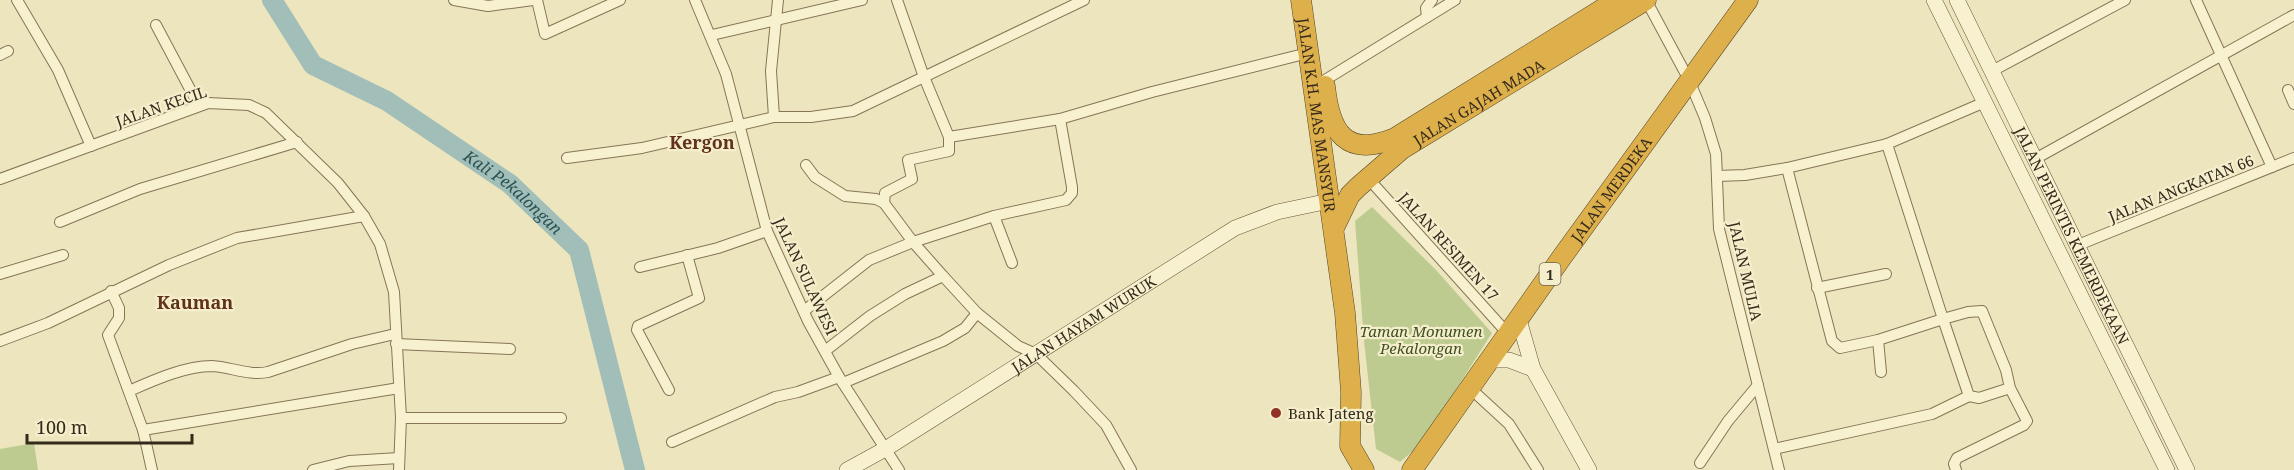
<svg xmlns="http://www.w3.org/2000/svg" width="2294" height="470" font-family="'Noto Serif',serif">
<style>
.green{fill:#bdcb91}
.lines{fill:none;stroke-linecap:round;stroke-linejoin:round}
.river{stroke:#a1beb9;stroke-width:20}
.street-casing{stroke:#857556;stroke-width:12}
.secondary-casing{stroke:#66553a;stroke-width:16}
.highway-casing{stroke:#52422b;stroke-width:21}
.street{stroke:#f8f1d0;stroke-width:10}
.secondary{stroke:#f8f1d0;stroke-width:15}
.highway{stroke:#deb04c;stroke-width:20}
.poi-dot{fill:#933327;stroke:#f5eecc;stroke-width:2}
.labels{text-anchor:middle;dominant-baseline:central;stroke-width:4.5;stroke-linejoin:round;paint-order:stroke}
.shield{fill:#f5eecc;stroke:#6e6550;stroke-width:1.5}
.shield-label{font-size:14px;font-weight:bold;fill:#342a1b}
.street-label{font-size:15px;fill:#342a1b;stroke:#f5eecc}
.park-label{font-size:15px;font-style:italic;fill:#3f5022;stroke:#f5eecc}
.poi-label{font-size:15px;fill:#342a1b;stroke:#f5eecc;text-anchor:start}
.water-label{font-size:16px;font-style:italic;fill:#2a5154;stroke:#f5eecc}
.quarter-label{font-size:18px;font-weight:bold;fill:#60321b;stroke:#f5eecc}
</style>
<rect width="100%" height="100%" fill="#ede5bd"/>
<g class="green">
<polygon points="1372,207 1436,270 1492,333 1421,444 1400,462 1376,449 1364,341 1355,221"/>
<polygon points="34,443 38,470 0,470 0,449"/>
</g>
<g class="lines">
<path class="river" id="s1" d="M272,0L313,65L387,101L510,184L579,250L635,470"/>
<g class="street-casing">
<g id="street">
<polyline points="17,0 58,70 91,146"/>
<polyline points="454,0 488,6 533,0"/>
<polyline points="537,0 545,34 620,0"/>
<polyline points="695,0 726,74 767,231 808,321 839,377 899,470"/>
<polyline points="897,0 924,77 949,137"/>
<polyline points="1646,0 1689,80 1705,118 1716,154 1719,229 1779,470"/>
<polyline points="2196,0 2272,167"/>
<polyline points="1427,17 1426,8 1432,0"/>
<polyline points="156,25 199,106"/>
<polyline points="712,35 862,0"/>
<polyline points="0,55 8,51"/>
<polyline points="1992,71 2125,0"/>
<polyline points="1325,80 1455,0"/>
<polyline points="2288,90 2294,104"/>
<polyline points="774,117 771,71 778,0"/>
<polyline points="567,158 642,148 774,117 811,117 853,111 1084,0"/>
<polyline points="2035,159 2294,15"/>
<polyline points="806,165 815,177 845,196 876,199 884,203 913,242 943,276"/>
<polyline points="1787,168 1832,341 1840,348 1878,340 1943,319 1887,144"/>
<polyline points="1717,176 1745,175 1787,168 1887,144 1985,102"/>
<polyline points="1367,177 1509,335"/>
<polyline points="0,179 208,103 249,105 266,113 338,183 364,216 380,244 394,292 401,418 399,470"/>
<polyline points="884,203 885,193 912,179 908,160 949,151 949,137 1060,119 1152,92 1308,53"/>
<polyline points="994,216 1012,263"/>
<polyline points="60,222 140,189 297,142"/>
<polyline points="2078,245 2294,158"/>
<polyline points="640,267 718,248 767,231"/>
<polyline points="0,274 63,255"/>
<polyline points="1817,288 1886,274"/>
<polyline points="111,291 119,308 119,318 108,335 143,430 152,470"/>
<polyline points="804,311 869,260 913,242 994,216 1066,200 1072,193 1072,187 1060,119"/>
<polyline points="1878,340 1881,372"/>
<polyline points="0,341 48,323 169,265 237,238 364,216"/>
<polyline points="396,344 510,349"/>
<polyline points="825,351 870,316 905,294 943,276 977,313 1018,346 1036,354 1074,391 1106,425 1131,470"/>
<polyline points="843,383 943,341 965,328 977,313"/>
<polyline points="1471,389 1509,424 1538,470"/>
<polyline points="669,390 637,330 638,326 699,298 687,255"/>
<path d="M129,391C154,380 185,366 212,366C231,367 249,376 268,372L352,344L395,334"/>
<polyline points="401,418 561,418"/>
<polyline points="143,430 399,388"/>
<polyline points="672,442 775,397 798,392 839,377"/>
<polyline points="1774,449 1932,414 1969,396"/>
<polyline points="1700,463 1728,421 1758,385"/>
<polyline points="313,470 349,461 399,458"/>
<polyline points="1956,470 1954,464 1957,458 2024,425 2027,421 2010,388 1979,398 1969,396 1943,319 1968,312 1982,311 2006,370 2010,388"/>
</g>
</g>
<g class="secondary-casing">
<g id="secondary">
<polyline points="1934,0 2167,470"/>
<path id="s2" d="M1957,0L2187,470"/>
<polyline points="1519,320 1533,369 1589,470"/>
<polyline points="1491,360 1509,360 1533,369"/>
<path id="s3" d="M847,470L887,448L1235,228L1277,212L1329,201"/>
</g>
</g>
<g class="highway-casing">
<g id="highway">
<path id="s4" d="M1301,0L1345,313L1351,392L1350,446L1364,470"/>
<path d="M1325,86C1330,133 1346,158 1395,138L1617,0"/>
<path id="s5" d="M1334,228L1350,195L1358,187L1402,149L1646,0"/>
<path id="s6" d="M1412,470L1562,257L1748,0"/>
</g>
</g>
<use href="#street" class="street"/>
<use href="#secondary" class="secondary"/>
<use href="#highway" class="highway"/>
</g>
<circle class="poi-dot" cx="1276" cy="413" r="6"/>
<g class="labels">
<rect class="shield" x="1539.5" y="263" width="21" height="22" rx="4.5"/>
<g class="shield-label">
<text x="1550" y="274">1</text>
</g>
<g class="street-label">
<text stroke="none"><textPath href="#s5" startOffset="196">JALAN GAJAH MADA</textPath></text>
<text transform="translate(161 106) rotate(-19)">JALAN KECIL</text>
<text stroke="none"><textPath href="#s4" startOffset="116">JALAN K.H. MAS MANSYUR</textPath></text>
<text transform="translate(2181 188) rotate(-22)">JALAN ANGKATAN 66</text>
<text stroke="none"><textPath href="#s6" startOffset="344">JALAN MERDEKA</textPath></text>
<text stroke="none"><textPath href="#s2" startOffset="262">JALAN PERINTIS KEMERDEKAAN</textPath></text>
<text transform="translate(1449 246) rotate(48)">JALAN RESIMEN 17</text>
<text transform="translate(1746 271) rotate(77)">JALAN MULIA</text>
<text transform="translate(806 276) rotate(65)">JALAN SULAWESI</text>
<text stroke="none"><textPath href="#s3" startOffset="278">JALAN HAYAM WURUK</textPath></text>
</g>
<g class="park-label">
<text x="1421" y="331">Taman Monumen<tspan x="1421" dy="17">Pekalongan</tspan></text>
</g>
<g class="poi-label">
<text x="1288" y="413">Bank Jateng</text>
</g>
<g class="water-label">
<text stroke="none"><textPath href="#s1" startOffset="315">Kali Pekalongan</textPath></text>
</g>
<g class="quarter-label">
<text x="702" y="142">Kergon</text>
<text x="195" y="302">Kauman</text>
</g>
</g>
<path d="M27 434v9h165v-9" fill="none" stroke="#342a1b" stroke-width="3"/>
<text x="36" y="434" font-size="18" fill="#342a1b" stroke="#f5eecc" stroke-width="4.5" paint-order="stroke">100 m</text>
</svg>
